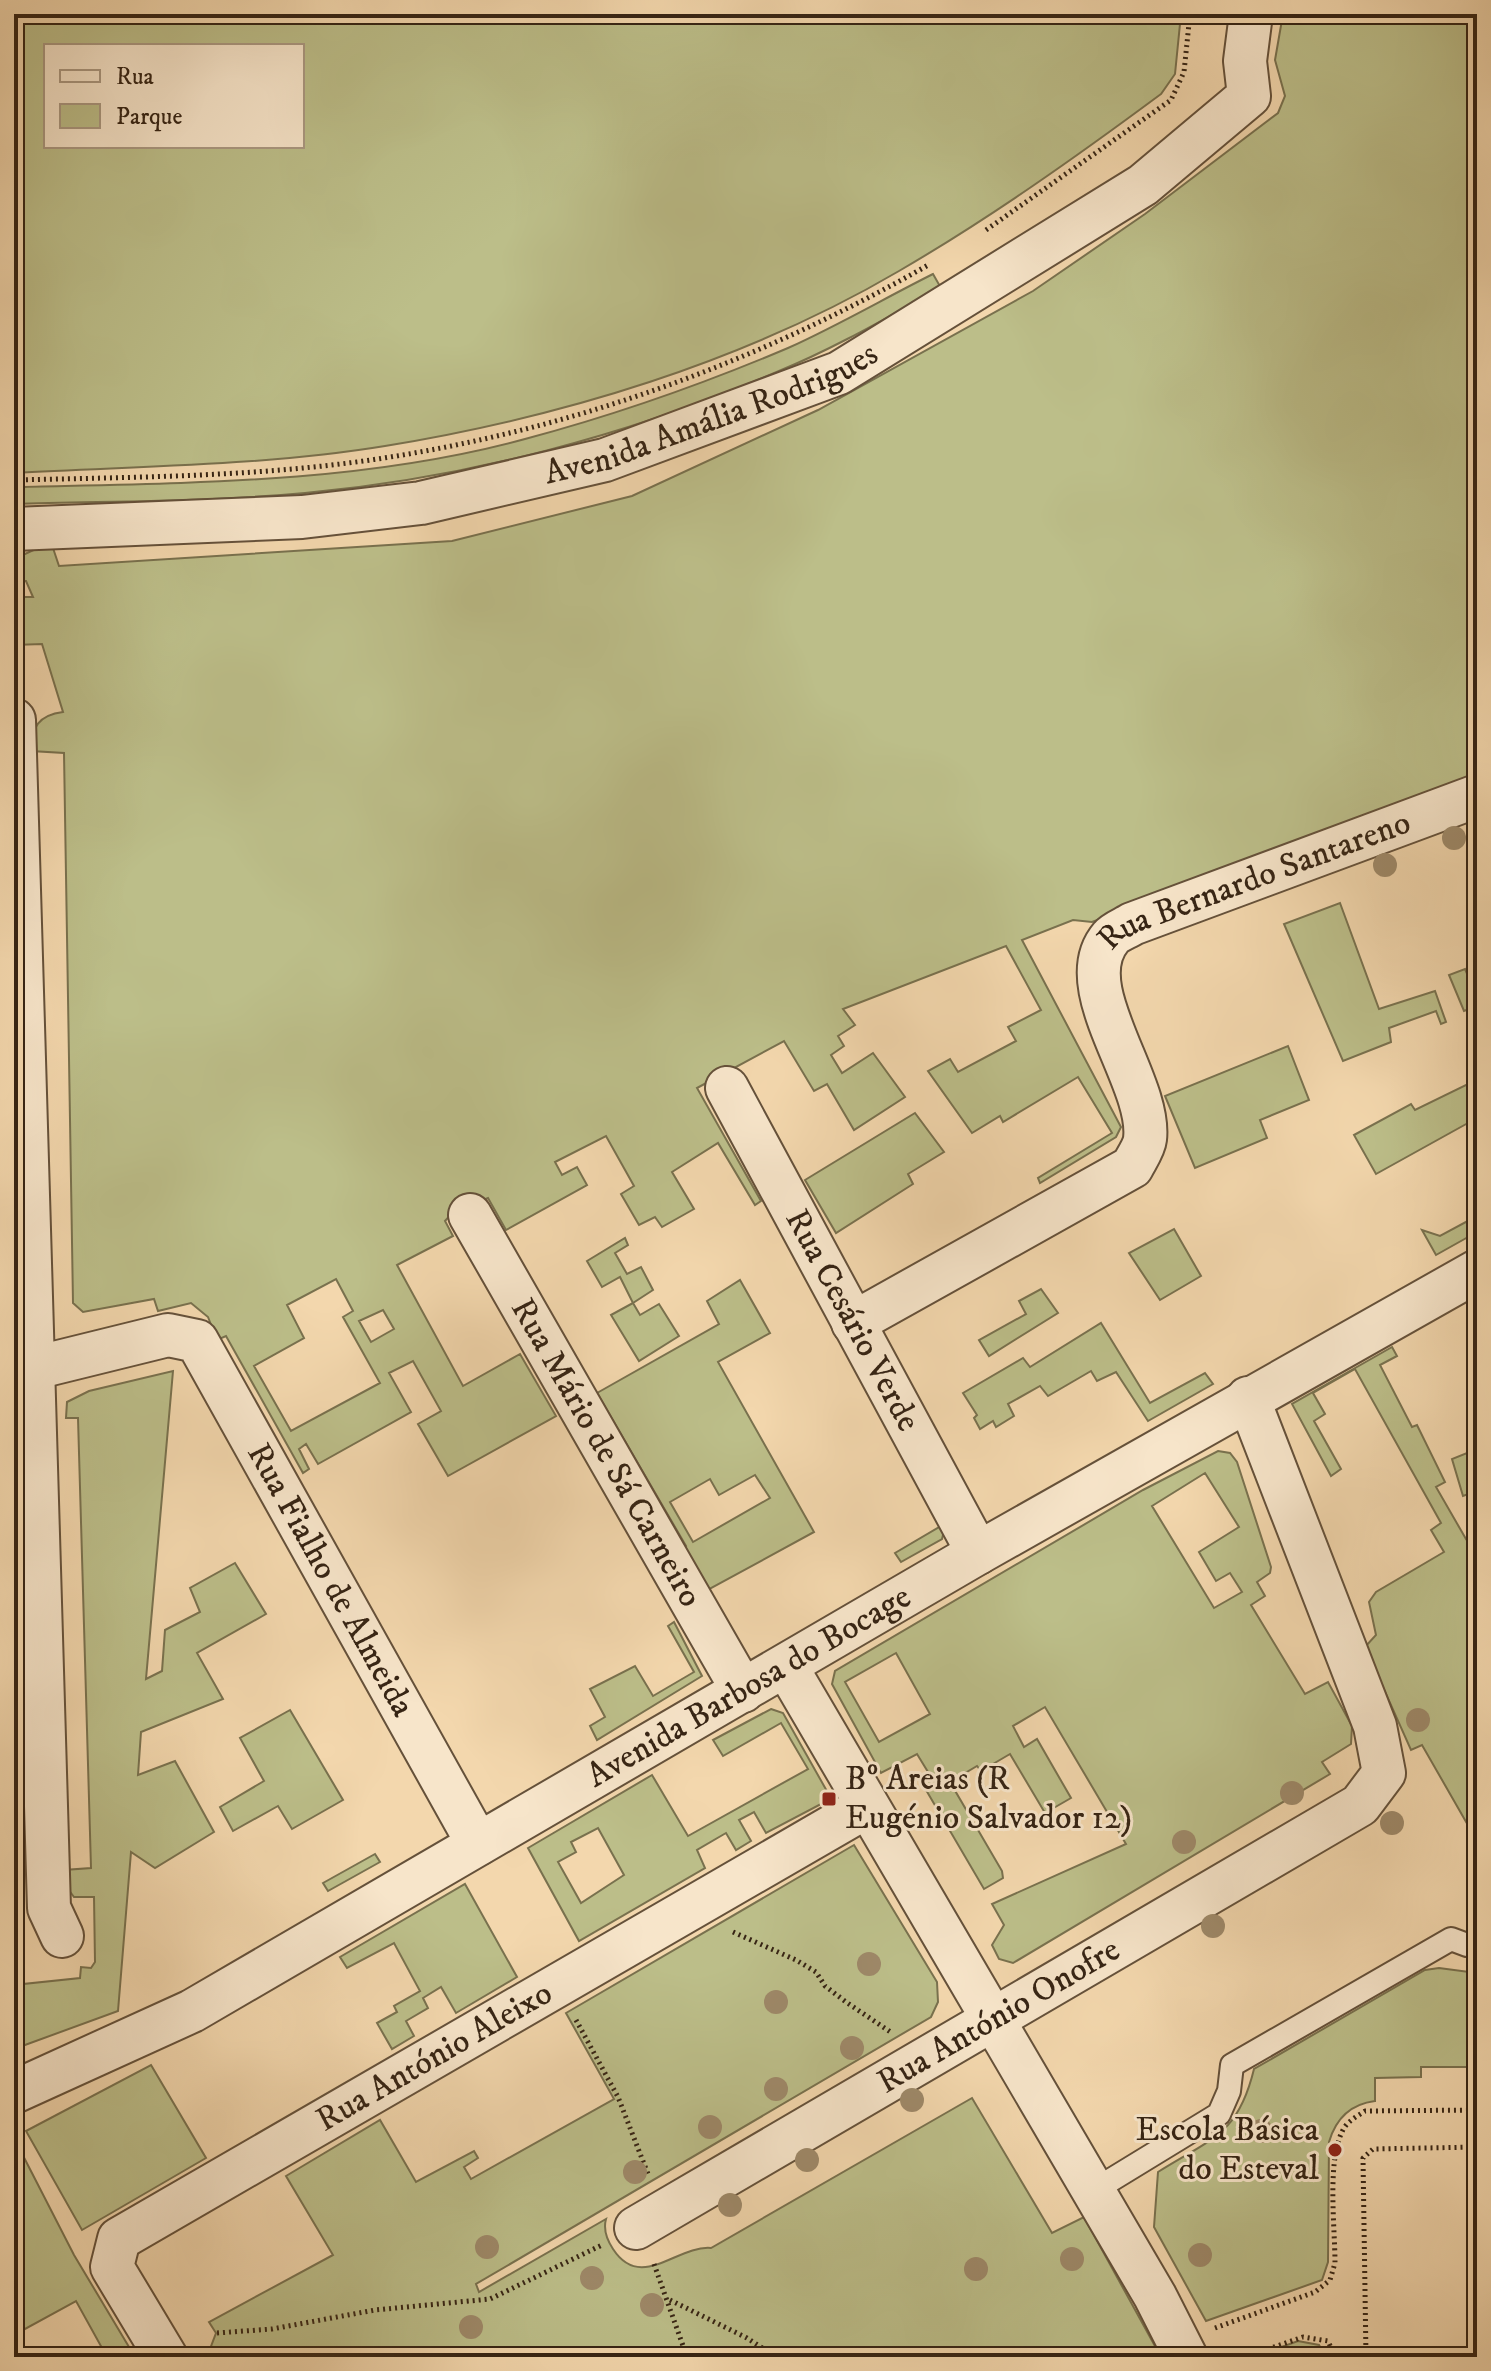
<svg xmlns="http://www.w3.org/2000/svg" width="1491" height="2371" font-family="'IM FELL DW Pica',serif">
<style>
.green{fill:#bcbe89;stroke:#79714e;stroke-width:2;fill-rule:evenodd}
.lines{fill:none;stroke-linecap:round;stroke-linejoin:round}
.lane-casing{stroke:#65513a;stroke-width:26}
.street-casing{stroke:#65513a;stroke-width:46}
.path{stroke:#362414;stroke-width:5;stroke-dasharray:2 4;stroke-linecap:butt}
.lane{stroke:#f7e5ca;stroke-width:22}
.street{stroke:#f7e5ca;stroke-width:42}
.tree{fill:#9e8969}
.poi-dot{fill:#8f2418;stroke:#f7e5ca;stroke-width:3}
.labels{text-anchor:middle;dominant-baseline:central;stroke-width:6;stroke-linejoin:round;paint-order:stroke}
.street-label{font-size:34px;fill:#362414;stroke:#f7e5ca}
.poi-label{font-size:34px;fill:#362414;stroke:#f7e5ca;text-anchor:start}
</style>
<rect width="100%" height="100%" fill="#f3d7ad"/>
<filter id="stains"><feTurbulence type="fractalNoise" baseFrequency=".0025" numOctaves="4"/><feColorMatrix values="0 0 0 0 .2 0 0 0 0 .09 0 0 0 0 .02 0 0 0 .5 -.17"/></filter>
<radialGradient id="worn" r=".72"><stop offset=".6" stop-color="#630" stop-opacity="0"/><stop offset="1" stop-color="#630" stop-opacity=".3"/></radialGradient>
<g class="green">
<path d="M14,14H1181L1175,74L1161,94C1076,157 990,218 899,271C744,362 562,417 385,446C263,466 137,466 14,473ZM46,46H302V146H46Z"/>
<path d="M1283,14H1477V778L1092,922L1073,920L1022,940L1121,1127L1116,1137L1040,1183L1038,1178L1112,1133L1078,1077L1003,1122L1000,1116L972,1133L928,1071L950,1059L958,1072L1016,1041L1008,1027L1041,1010L1006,946L843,1009L855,1025L838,1036L844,1046L831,1055L842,1073L873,1053L905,1097L854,1130L827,1084L814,1091L784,1041L697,1088L761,1201L755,1205L718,1143L672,1172L694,1209L662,1227L655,1217L639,1225L621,1194L634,1186L606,1136L555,1162L562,1175L577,1167L587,1185L506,1230L488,1198L454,1211L445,1221L453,1236L397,1265L463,1386L520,1354L556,1416L448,1476L418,1424L441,1411L413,1361L389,1373L411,1412L318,1464L306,1444L299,1449L309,1469L303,1473L226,1336L217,1340L208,1317L191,1303L158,1311L154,1299L83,1312L73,1303L64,753L31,751C31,727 39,715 63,712L42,644L14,645V597H33L26,581H14V559L51,542L59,566L452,541L632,496L818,410L1033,291L1145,214L1278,113L1285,96L1275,60ZM336,1279L353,1311L343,1317L380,1383L291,1431L254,1366L304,1338L287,1305ZM383,1310L394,1329L371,1342L359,1321Z"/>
<path d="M933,274L941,288C888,317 835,348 779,371C630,435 467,478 305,493C208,502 111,501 14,504V487C184,483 360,484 525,439C615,415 703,384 788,348C837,326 885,298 933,274Z"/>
<polygon points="1340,903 1379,1009 1435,991 1446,1022 1441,1024 1436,1011 1389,1028 1391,1042 1343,1061 1284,924"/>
<polygon points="1465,969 1468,976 1477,973 1477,1006 1464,1011 1449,975"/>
<polygon points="1288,1046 1309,1100 1260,1120 1267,1138 1195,1168 1165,1096"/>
<polygon points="1470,1083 1477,1095 1477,1118 1376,1174 1354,1135 1411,1104 1415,1110"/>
<polygon points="915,1113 944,1152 908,1174 913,1184 836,1233 805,1180"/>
<polygon points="1477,1216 1477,1232 1436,1255 1422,1230 1440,1236"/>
<polygon points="1174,1229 1201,1276 1160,1300 1129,1253"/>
<polygon points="625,1238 628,1245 615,1253 627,1274 641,1267 653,1290 633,1303 640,1315 659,1304 679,1336 639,1361 611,1315 633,1303 620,1277 602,1287 587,1261"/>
<path d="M740,1280L770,1333L718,1362L814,1532L704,1592L679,1551L686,1546L597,1393L719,1324L707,1301ZM755,1475L770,1498L693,1542L670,1502L710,1479L719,1495Z"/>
<polygon points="1041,1289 1058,1313 989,1356 979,1340 1026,1314 1019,1301"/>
<polygon points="1101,1323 1150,1403 1205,1373 1213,1384 1148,1421 1116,1372 1097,1381 1091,1371 1048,1396 1040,1386 1008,1404 1014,1416 996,1427 993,1421 980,1429 974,1418 977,1415 963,1393 1023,1358 1030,1367"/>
<polygon points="1392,1347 1397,1356 1380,1365 1412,1427 1417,1425 1445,1482 1436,1487 1466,1539 1474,1533 1472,1524 1477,1522 1477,1841 1422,1745 1411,1750 1365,1647 1376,1635 1369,1602 1376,1592 1444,1552 1431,1530 1441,1523 1355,1369 1313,1393 1325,1414 1314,1421 1341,1469 1331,1476 1292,1404"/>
<polygon points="173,1371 146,1679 162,1671 165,1630 200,1612 190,1588 235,1563 266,1614 197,1653 223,1699 141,1732 138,1775 175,1761 214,1832 155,1868 131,1852 118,2011 14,2049 14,1985 80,1978 81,1967 91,1968 95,1962 94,1897 74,1897 65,1885 64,1870 91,1868 78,1418 66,1418 67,1402 89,1391"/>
<polygon points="1477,1449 1477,1491 1463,1496 1452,1459"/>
<path d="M1218,1451L1230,1453L1237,1462L1271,1567L1270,1573L1257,1582L1265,1596L1251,1605L1305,1694L1328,1682L1352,1726L1351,1744L1322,1762L1330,1774L1013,1963L999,1959L992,1945L1004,1925L992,1904L1126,1844L1045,1707L1013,1726L1024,1747L1037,1739L1071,1798L1045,1813L1010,1754L981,1771L977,1766L950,1782L1002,1871L1003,1878L984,1889L919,1778L928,1772L917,1754L881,1773L832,1684L835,1671L1143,1490ZM1205,1473L1239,1527L1199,1552L1216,1581L1230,1573L1242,1592L1214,1608L1152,1506ZM896,1653L930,1714L879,1742L845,1682Z"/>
<polygon points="946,1523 942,1539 901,1562 895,1553"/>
<polygon points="674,1622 702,1676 597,1740 590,1726 605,1717 590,1689 635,1666 653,1696 694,1672 668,1626"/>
<path d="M771,1709L783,1713L828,1793L823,1803L766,1833L754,1812L739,1820L751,1841L736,1850L726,1833L697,1850L705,1868L579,1941L528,1848L652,1775L688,1836L808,1769L781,1723L723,1756L713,1740ZM598,1828L624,1875L581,1903L558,1862L576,1852L571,1842Z"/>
<polygon points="290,1710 343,1800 292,1829 278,1806 233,1831 220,1807 264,1781 240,1738"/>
<path d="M854,1845L937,1982L938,2002L931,2017L476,2284L479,2292L606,2219C603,2230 607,2240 613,2249C641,2292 677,2245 711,2248L972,2098L1052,2233L1084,2217L1161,2357H207L216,2333L209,2322L333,2255L286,2176L380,2120L416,2182L474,2151L478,2158L464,2167L471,2179L614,2099L566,2013Z"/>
<polygon points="375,1854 380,1862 328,1891 323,1883"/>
<polygon points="465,1884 517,1977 456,2013 441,1987 423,1998 428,2008 406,2021 414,2036 392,2049 377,2023 397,2012 394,2006 420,1991 394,1943 347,1968 340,1957"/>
<path d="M1439,1968L1469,1972L1477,1968V2067H1421V2077L1375,2078V2101C1351,2104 1336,2118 1329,2142L1328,2262L1322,2280L1206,2321L1154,2227L1158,2172C1212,2138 1238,2135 1254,2069L1425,1970Z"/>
<polygon points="151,2065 206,2158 82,2230 26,2131"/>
<polygon points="14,2138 74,2255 135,2357 107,2357 76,2301 14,2335"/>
<polygon points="1298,2341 1319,2345 1326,2357 1254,2357"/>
</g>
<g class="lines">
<g class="lane-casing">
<polyline id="lane" points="1093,2191 1219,2114 1229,2091 1232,2065 1451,1939 1467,1945"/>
</g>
<g class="street-casing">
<g id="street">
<path id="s1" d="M14,529L302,517L421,503L605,460L839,373L1143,185L1249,96L1245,61L1251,14"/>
<polyline points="14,720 49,1908 62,1936"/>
<path id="s2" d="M727,1088L978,1553"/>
<path id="s3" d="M470,1215L743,1691"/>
<path id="s4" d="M853,1323L1132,1167C1136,1159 1144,1148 1145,1139C1152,1081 1068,987 1111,937C1115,932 1126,928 1132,924L1477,796"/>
<path id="s5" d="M14,1373L168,1335L197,1341L478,1844"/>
<polyline points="786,1666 1155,2296 1186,2357"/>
<path id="s6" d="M14,2092L192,2011L978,1553L1477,1271"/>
<path id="s7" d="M636,2228L1360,1805L1384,1773L1375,1726L1248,1398"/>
<path id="s8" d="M166,2357L112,2267L119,2239L866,1807"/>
</g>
</g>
<g class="path">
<polyline points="986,230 1171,100 1184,72 1190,14"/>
<path d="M14,480C137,477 262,477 384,458C577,428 760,361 930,264"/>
<polyline points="733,1932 796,1960 816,1972 825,1986 846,2002 892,2033"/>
<polyline points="576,2020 618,2097 648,2174"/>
<polyline points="654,2264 687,2357"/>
<polyline points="670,2300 747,2338 776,2357"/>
<path d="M1215,2328L1315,2292L1330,2280L1335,2263C1335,2228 1327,2162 1342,2132C1346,2122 1356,2117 1365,2111L1477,2110"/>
<polyline points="217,2333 272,2329 375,2310 490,2299 602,2245"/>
<polyline points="1245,2357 1303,2337 1328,2341 1335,2357"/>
<polyline points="1366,2357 1363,2158 1373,2149 1477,2147"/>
</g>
<use href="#lane" class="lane"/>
<use href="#street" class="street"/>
</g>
<g class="tree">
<circle cx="1454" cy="838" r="12"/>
<circle cx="1385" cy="865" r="12"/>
<circle cx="1418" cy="1720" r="12"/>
<circle cx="1292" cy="1793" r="12"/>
<circle cx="1392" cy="1823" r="12"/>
<circle cx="1184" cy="1842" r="12"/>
<circle cx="1213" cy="1926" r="12"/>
<circle cx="869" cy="1964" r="12"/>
<circle cx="776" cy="2002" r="12"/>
<circle cx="852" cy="2048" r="12"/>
<circle cx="776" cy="2089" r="12"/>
<circle cx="912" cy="2100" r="12"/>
<circle cx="710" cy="2127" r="12"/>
<circle cx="1261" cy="2131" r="12"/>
<circle cx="807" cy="2160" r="12"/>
<circle cx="635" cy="2172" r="12"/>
<circle cx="730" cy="2205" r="12"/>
<circle cx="487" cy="2247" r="12"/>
<circle cx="1200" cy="2255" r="12"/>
<circle cx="1072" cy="2259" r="12"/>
<circle cx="976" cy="2269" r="12"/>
<circle cx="592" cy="2278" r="12"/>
<circle cx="652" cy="2305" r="12"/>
<circle cx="471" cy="2327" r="12"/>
</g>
<g class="poi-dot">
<rect x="821" y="1791" width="16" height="16" rx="4"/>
<circle cx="1335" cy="2150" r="8"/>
</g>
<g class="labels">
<g class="street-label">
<text stroke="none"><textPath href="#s1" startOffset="712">Avenida Amália Rodrigues</textPath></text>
<text stroke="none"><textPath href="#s4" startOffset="718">Rua Bernardo Santareno</textPath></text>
<text stroke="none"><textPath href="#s2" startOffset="264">Rua Cesário Verde</textPath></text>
<text stroke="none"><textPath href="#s3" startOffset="274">Rua Mário de Sá Carneiro</textPath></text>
<text stroke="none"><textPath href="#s5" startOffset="462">Rua Fialho de Almeida</textPath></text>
<text stroke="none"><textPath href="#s6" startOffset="840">Avenida Barbosa do Bocage</textPath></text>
<text stroke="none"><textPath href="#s7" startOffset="420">Rua António Onofre</textPath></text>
<text stroke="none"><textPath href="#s8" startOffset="498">Rua António Aleixo</textPath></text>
</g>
<g class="poi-label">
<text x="845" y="1779">Bº Areias (R<tspan x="845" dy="39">Eugénio Salvador 12)</tspan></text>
<text x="1319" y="2130" text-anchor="end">Escola Básica<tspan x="1319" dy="39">do Esteval</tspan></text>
</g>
</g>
<rect width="1491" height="2371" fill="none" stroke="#f3d7ad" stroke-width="48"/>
<rect x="16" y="16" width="1459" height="2339" fill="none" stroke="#362414" stroke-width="4"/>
<rect x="24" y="24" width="1443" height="2323" fill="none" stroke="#362414" stroke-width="2"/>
<rect x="44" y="44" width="260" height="104" fill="#f7e5ca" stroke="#aa9881" stroke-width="2"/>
<rect x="60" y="70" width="40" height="12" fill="#f7e5ca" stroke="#aa9881" stroke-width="2"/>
<text x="116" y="84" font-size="24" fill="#362414">Rua</text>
<rect x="60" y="104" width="40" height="24" fill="#bcbe89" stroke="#aa9881" stroke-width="2"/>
<text x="116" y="124" font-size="24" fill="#362414">Parque</text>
<rect width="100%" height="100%" filter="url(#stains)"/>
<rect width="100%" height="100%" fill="url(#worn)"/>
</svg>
